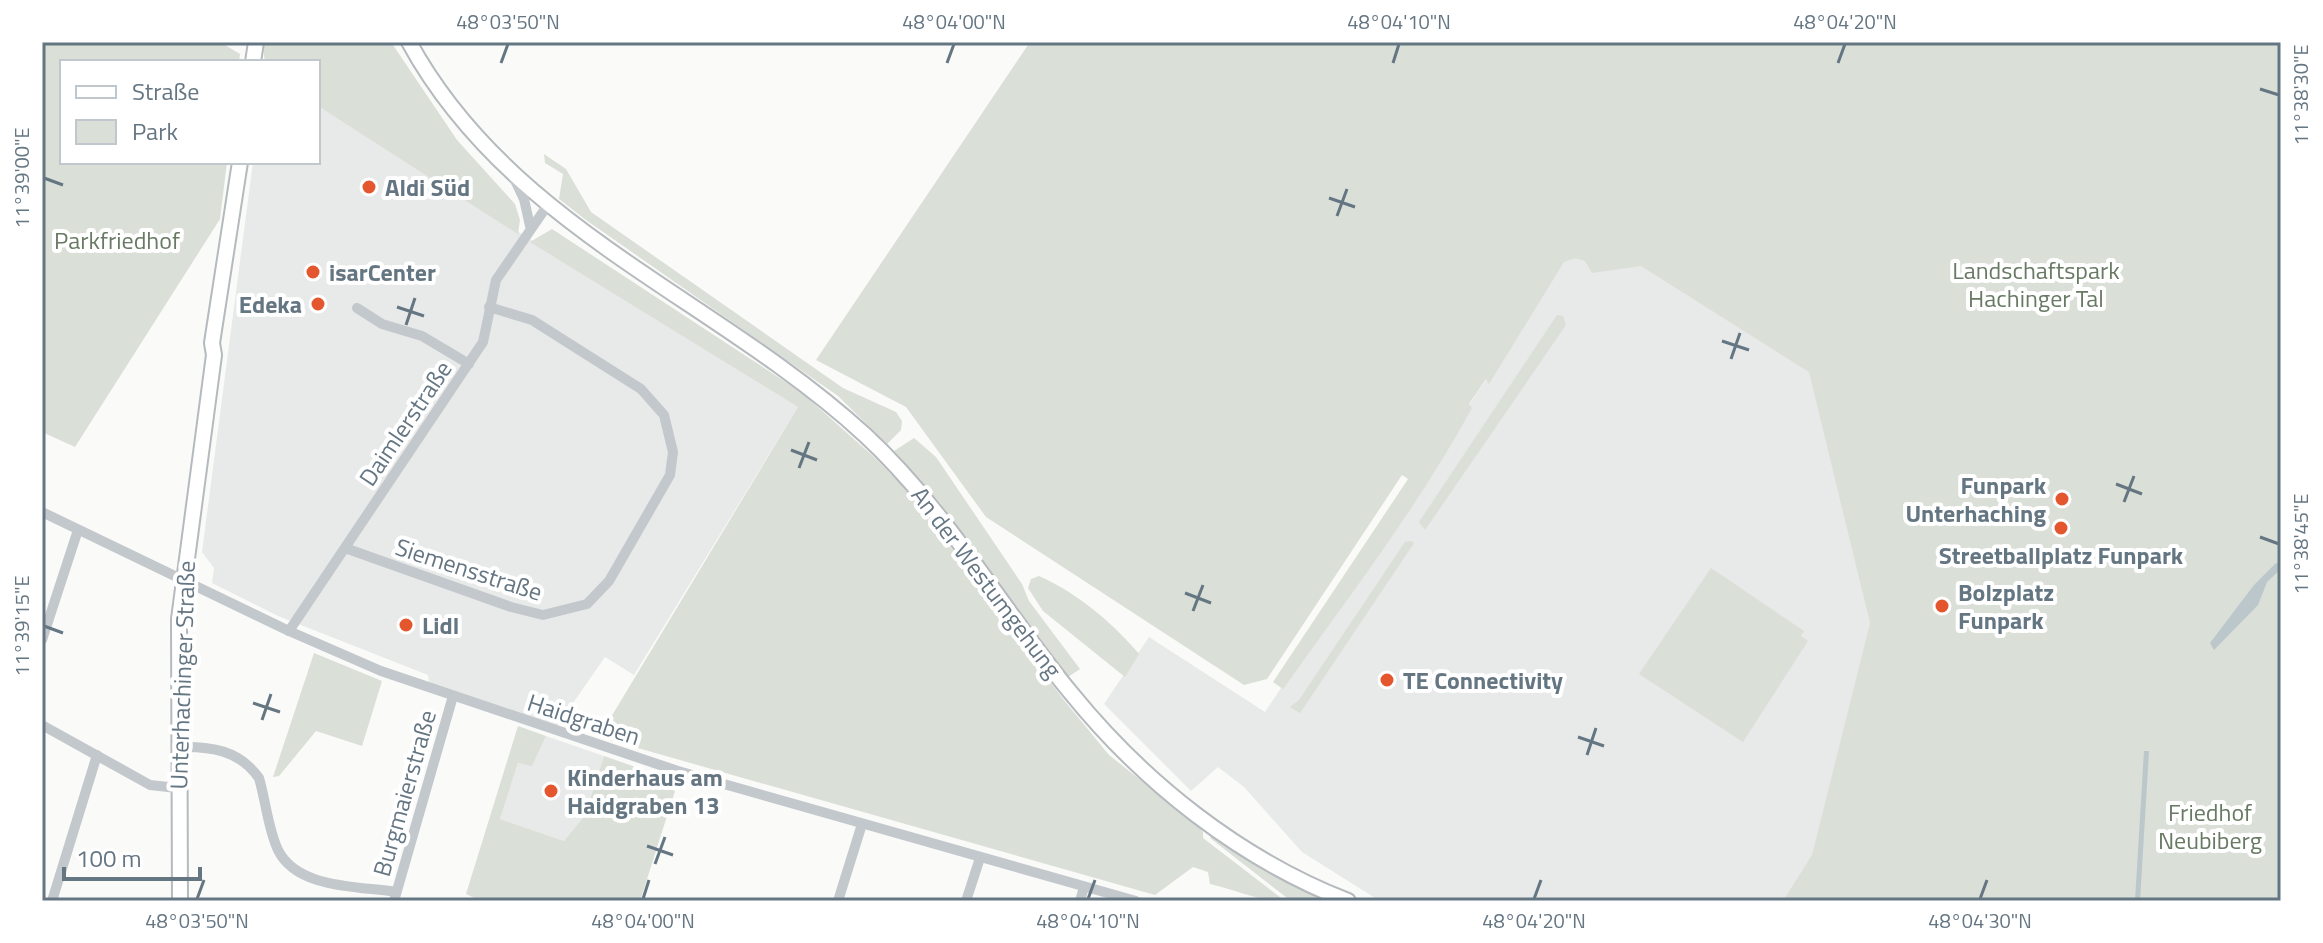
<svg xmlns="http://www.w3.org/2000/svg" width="2323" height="943" font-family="'Titillium Web',sans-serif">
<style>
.built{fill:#e8e9e9}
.green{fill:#dadfd7}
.water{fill:#bbc7cb}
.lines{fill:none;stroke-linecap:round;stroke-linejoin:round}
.major-casing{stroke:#b5babe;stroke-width:18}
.minor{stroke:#c3c8cc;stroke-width:10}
.major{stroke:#fff;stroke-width:14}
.ticks{fill:none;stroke:#657683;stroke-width:3}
.poi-dot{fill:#e4572e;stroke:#fff;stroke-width:3}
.labels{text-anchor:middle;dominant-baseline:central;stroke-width:8;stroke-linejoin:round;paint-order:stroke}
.poi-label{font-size:24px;font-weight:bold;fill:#657683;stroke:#fff;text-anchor:start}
.park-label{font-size:24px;fill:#687a64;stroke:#fff}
.street-label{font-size:24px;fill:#657683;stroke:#fff}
.neatline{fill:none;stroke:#657683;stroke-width:3}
.ticks-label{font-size:20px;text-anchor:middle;fill:#657683}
</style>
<rect width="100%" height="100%" fill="#fafaf8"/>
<g class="built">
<polygon points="318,106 798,407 634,675 605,657 557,726 429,682 428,675 278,616 212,583 214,568 202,552 253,162 318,162"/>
<polygon points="1586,229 1811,369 1870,623 1804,901 1374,901 1375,898 1302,852 1244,787 1218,767 1191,791 1104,704 1149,637 1265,712"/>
<polygon points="546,736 604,756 585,815 564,841 500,819 518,763 532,765"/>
</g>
<g class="green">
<polygon points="42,42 220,42 240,54 239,62 62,62 62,162 227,162 220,219 75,447 42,432"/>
<polygon points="262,42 391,42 457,140 515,204 520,220 518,234 318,106 318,62 265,62"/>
<path d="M1030,42H2281V901H1783L1812,855L1870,623L1809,372L1641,266L1592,273L1585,261L1575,258L1564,262L1489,384L1486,379L1469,404L1472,408C1418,507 1348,598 1283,689L1273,682L1408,479L1402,475L1267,679L1244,685L986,517L906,407L816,360Z"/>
<polygon points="544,154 566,169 591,212 843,388 896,412 902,421 901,430 887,444 838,396 586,220 559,199 563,174 545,163"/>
<path d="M552,229L801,392L874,457L901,484L966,567L1063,699L1109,755L1196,824L1203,832V838L1285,901C1259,901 1236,890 1210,884L1208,872L1193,867L1155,895L599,737L798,407L530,242Z"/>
<polygon points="1557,315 1563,316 1566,325 1425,530 1419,522"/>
<polygon points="914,438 936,457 1022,584 1029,601 1080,669 1068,677 941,504 894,451"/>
<polygon points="1411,541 1414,543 1300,713 1290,707 1299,700 1405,542"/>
<polygon points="1711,568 1804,631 1801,636 1808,641 1743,742 1639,674"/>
<path d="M1039,576C1077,593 1112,622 1139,654L1125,677L1043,611L1028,588L1031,579Z"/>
<polygon points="314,653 382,681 362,746 316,731 279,776 273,777"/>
<polygon points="518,726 546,736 532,766 518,763 500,819 564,841 585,815 604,756 664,777 664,787 675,791 640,901 481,901 466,894"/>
<polygon points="1212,835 1273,872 1334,901 1291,901 1210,838"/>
</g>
<g class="water">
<polygon points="2276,563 2281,564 2281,569 2267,582 2258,605 2214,650 2210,643 2254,585"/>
<polygon points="2144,751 2149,751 2140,901 2135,901"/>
</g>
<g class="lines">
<g class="major-casing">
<g id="major">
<path d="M409,42C510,228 716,298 865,435C947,511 1001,608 1071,693C1144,783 1240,859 1348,901"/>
<polyline points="253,62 256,42"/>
<polyline points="180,901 179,619 214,355 212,343 240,162"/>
</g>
</g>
<g class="minor">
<polyline points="513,176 524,199 530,226"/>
<polyline points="357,308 382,324 422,336 469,364"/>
<polyline points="42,512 289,631 381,671 678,771 1136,901"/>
<polyline points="345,548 511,607 543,615 587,604 609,581 670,475 673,452 664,415 641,389 532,320 489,307"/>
<polyline points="289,631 483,342 496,280 547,206"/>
<polyline points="42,640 78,530"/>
<polyline points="42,725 150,785 177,788"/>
<path d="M178,747C211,746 239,750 259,778C266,802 268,829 278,850C297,889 359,886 396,892"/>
<polyline points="52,901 97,755"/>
<polyline points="394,901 453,696"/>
<polyline points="838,901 862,824"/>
<polyline points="966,901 980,858"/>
<polyline points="1080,901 1084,887"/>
</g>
<use href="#major" class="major"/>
</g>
<path class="ticks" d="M501,63L508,44M947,63L954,44M1393,63L1399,44M1838,63L1845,44M2260,89L2279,95M44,178L63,185M1329,198L1355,207M1337,216L1347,189M397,307L424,316M406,325L415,298M1722,341L1749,350M1731,359L1740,333M791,450L817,460M799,468L809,442M2116,484L2142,494M2124,502L2134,476M2260,537L2279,544M1185,593L1211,603M1193,611L1203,585M44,626L63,633M253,703L280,712M262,720L271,694M1578,737L1604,746M1587,755L1596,728M647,846L673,855M655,864L665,837M197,899L204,880M643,899L649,880M1088,899L1095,880M1534,899L1541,880M1980,899L1987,880"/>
<g class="poi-dot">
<circle cx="369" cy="187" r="8"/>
<circle cx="313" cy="272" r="8"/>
<circle cx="318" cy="304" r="8"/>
<circle cx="2062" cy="499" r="8"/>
<circle cx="2061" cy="528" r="8"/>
<circle cx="1942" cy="606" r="8"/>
<circle cx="406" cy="625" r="8"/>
<circle cx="1387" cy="680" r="8"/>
<circle cx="551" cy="791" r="8"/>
</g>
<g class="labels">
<g class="poi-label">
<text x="385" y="187">Aldi Süd</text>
<text x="329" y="272">isarCenter</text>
<text x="302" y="304" text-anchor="end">Edeka</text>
<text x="2046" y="485" text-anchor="end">Funpark<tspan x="2046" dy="28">Unterhaching</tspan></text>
<text x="2061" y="555" text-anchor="middle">Streetballplatz Funpark</text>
<text x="1958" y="592">Bolzplatz<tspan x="1958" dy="28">Funpark</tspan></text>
<text x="422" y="625">Lidl</text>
<text x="1403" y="680">TE Connectivity</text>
<text x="567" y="777">Kinderhaus am<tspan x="567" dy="28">Haidgraben 13</tspan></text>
</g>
<g class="park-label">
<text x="117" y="240">Parkfriedhof</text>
<text x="2036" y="270">Landschaftspark<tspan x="2036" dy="28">Hachinger Tal</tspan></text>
<text x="2210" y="812">Friedhof<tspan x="2210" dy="28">Neubiberg</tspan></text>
</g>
<g class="street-label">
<text transform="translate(405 423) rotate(-56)">Daimlerstraße</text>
<text transform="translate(469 569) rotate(18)">Siemensstraße</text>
<text transform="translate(987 582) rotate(53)">An der Westumgehung</text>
<text transform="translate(182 675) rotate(-88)">Unterhachinger Straße</text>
<text transform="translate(584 719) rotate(18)">Haidgraben</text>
<text transform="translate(404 793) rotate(-74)">Burgmaierstraße</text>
</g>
</g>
<rect width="2323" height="943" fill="none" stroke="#ffffff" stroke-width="88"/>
<rect x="60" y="60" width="260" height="104" fill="#ffffff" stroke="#c1c8cd" stroke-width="2"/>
<rect x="76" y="86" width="40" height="12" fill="#ffffff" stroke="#c1c8cd" stroke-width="2"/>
<text x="132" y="100" font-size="24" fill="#657683">Straße</text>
<rect x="76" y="120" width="40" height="24" fill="#dadfd7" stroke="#c1c8cd" stroke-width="2"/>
<text x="132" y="140" font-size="24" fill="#657683">Park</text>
<path d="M64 867v12h136v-12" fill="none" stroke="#657683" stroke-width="4"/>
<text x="76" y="867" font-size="24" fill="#657683" stroke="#ffffff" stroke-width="6" paint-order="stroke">100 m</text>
<rect x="44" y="44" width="2235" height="855" class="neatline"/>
<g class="ticks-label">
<text x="508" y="29">48°03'50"N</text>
<text x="954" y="29">48°04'00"N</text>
<text x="1399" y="29">48°04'10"N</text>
<text x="1845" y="29">48°04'20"N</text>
<text transform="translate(2301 95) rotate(-90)" y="7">11°38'30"E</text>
<text transform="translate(22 178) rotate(-90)" y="7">11°39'00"E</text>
<text transform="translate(2301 544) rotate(-90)" y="7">11°38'45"E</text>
<text transform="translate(22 626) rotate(-90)" y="7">11°39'15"E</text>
<text x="197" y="928">48°03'50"N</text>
<text x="643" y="928">48°04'00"N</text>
<text x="1088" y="928">48°04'10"N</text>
<text x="1534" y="928">48°04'20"N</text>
<text x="1980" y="928">48°04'30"N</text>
</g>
</svg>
